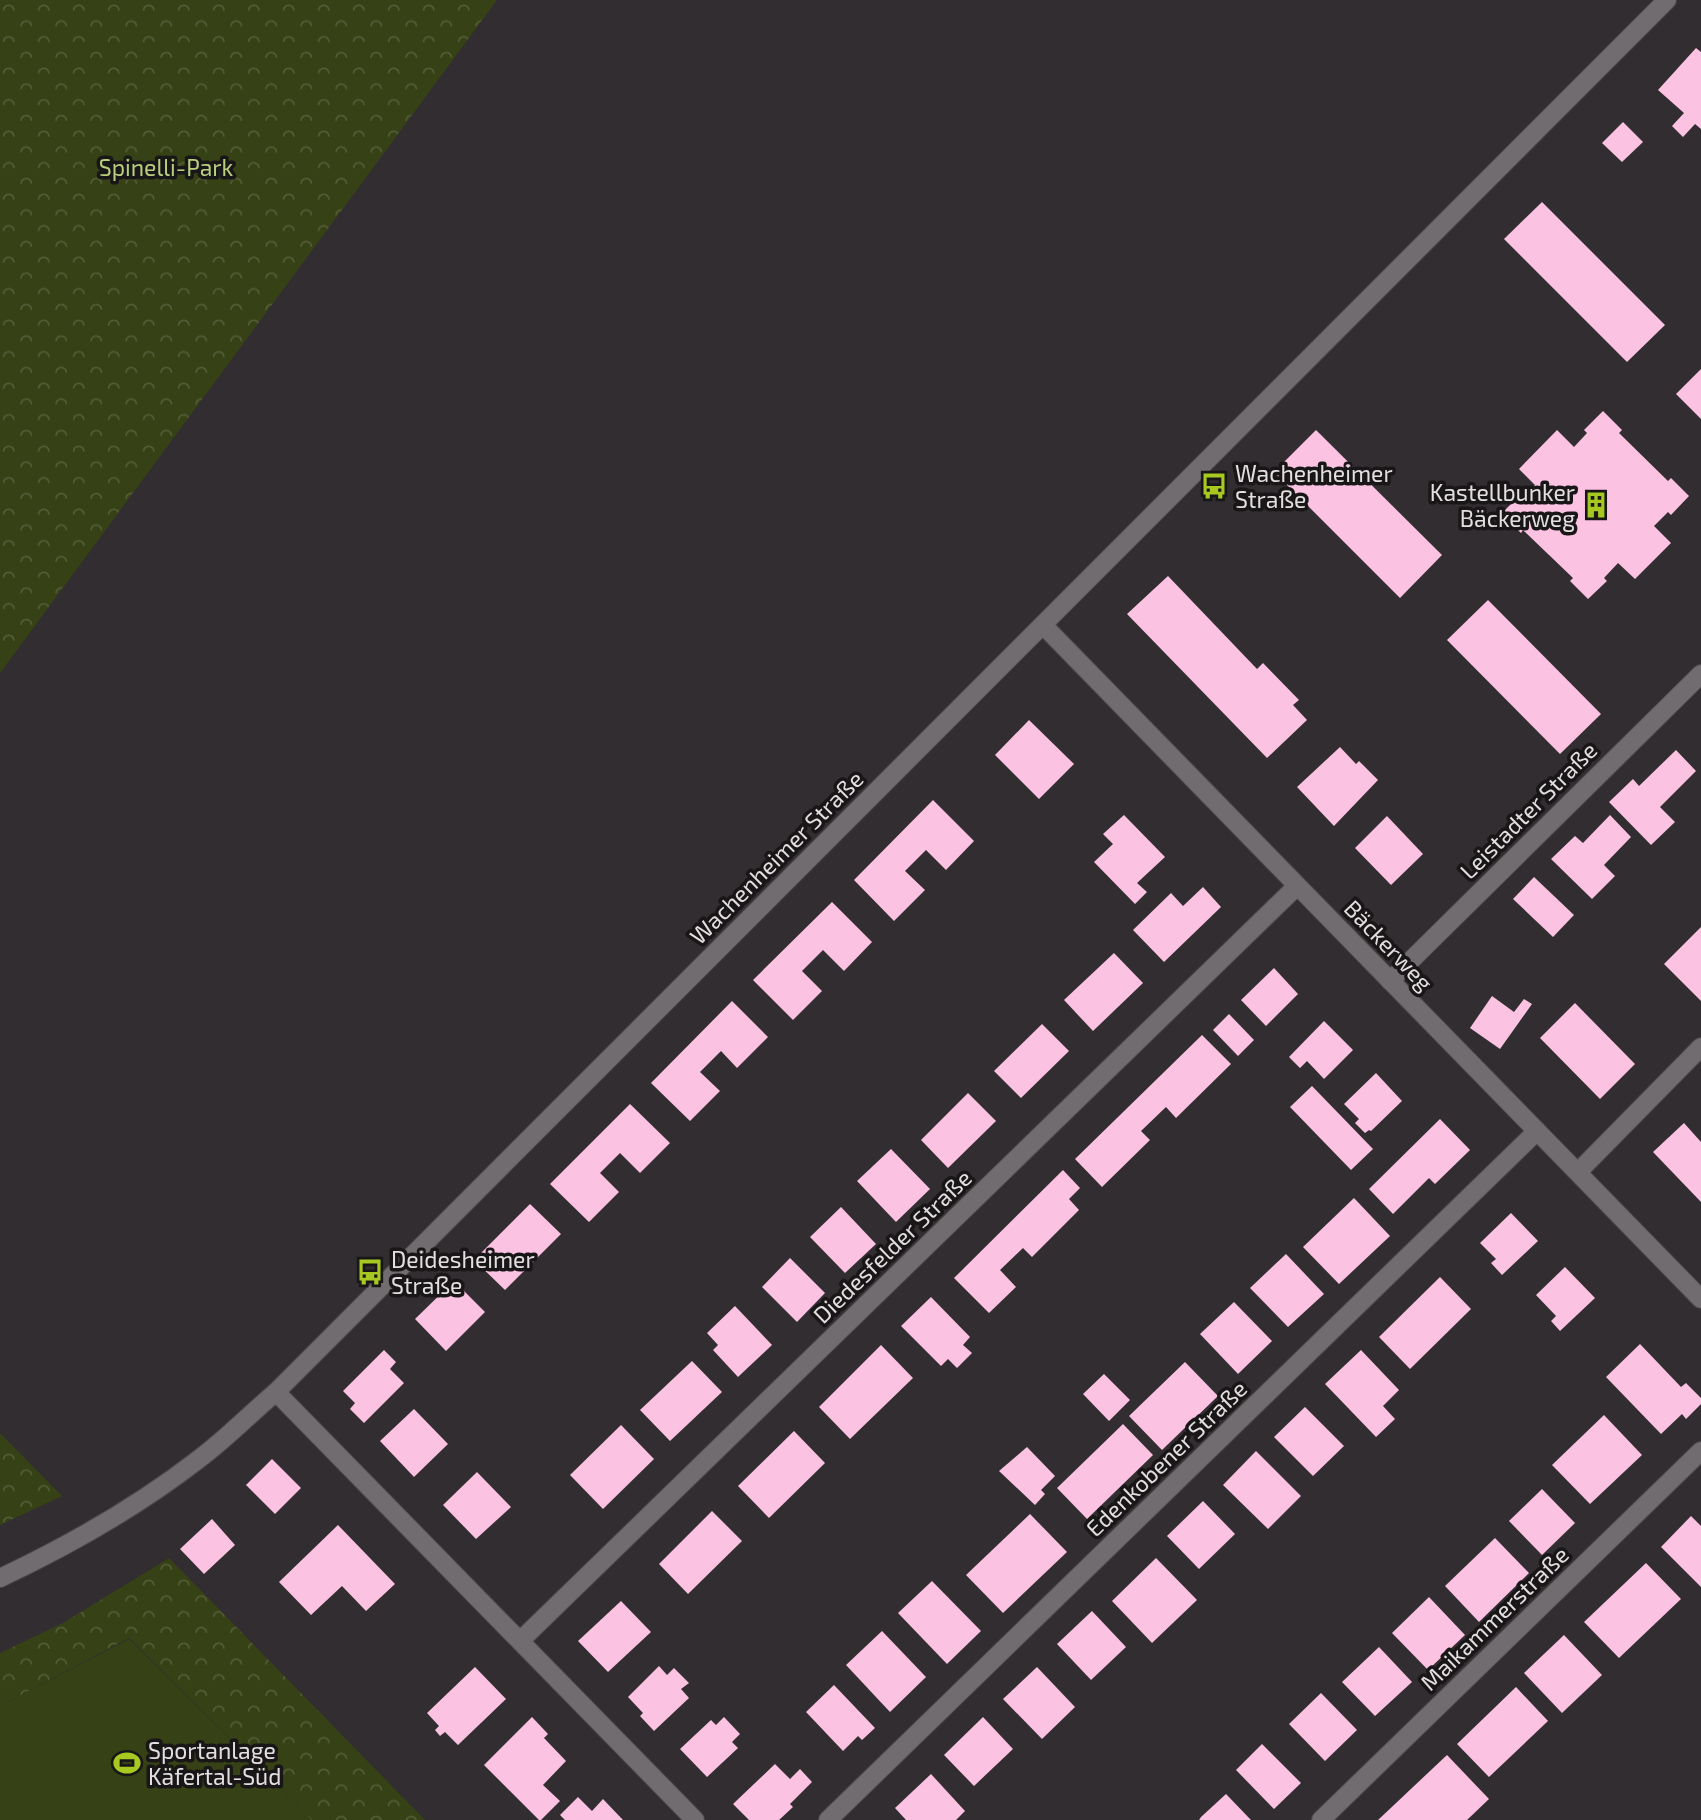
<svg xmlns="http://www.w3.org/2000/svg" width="1701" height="1820" font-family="'Exo 2',sans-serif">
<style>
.grass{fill:#364115}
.park{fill:url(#park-crowns)}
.building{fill:#fbc2e2}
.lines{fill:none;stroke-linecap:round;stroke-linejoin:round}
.street-casing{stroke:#4e4a4c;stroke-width:20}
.street{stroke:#716c6f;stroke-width:18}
.labels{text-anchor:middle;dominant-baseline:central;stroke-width:7;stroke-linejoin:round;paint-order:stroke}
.park-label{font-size:23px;fill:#b9cf7e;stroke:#191618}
.poi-label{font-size:23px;fill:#e3dfe1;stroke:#191618;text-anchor:start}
.street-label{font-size:23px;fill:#e3dfe1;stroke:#191618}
</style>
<defs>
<pattern id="park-crowns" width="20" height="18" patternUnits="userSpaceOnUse" patternTransform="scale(1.75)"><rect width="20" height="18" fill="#364115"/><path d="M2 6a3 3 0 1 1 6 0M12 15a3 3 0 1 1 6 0" fill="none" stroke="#535c37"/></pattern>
</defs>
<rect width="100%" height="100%" fill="#322d30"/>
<polygon class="grass" points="129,1639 312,1820 0,1820 0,1706"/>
<g class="park">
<polygon points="0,0 497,0 0,673"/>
<polygon points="0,1433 62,1496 0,1525"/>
<polygon points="169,1558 425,1820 312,1820 129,1638 0,1706 0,1653 63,1623"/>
</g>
<g class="building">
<polygon points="1696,48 1701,52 1701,129 1695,124 1683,137 1672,126 1684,113 1658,90"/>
<polygon points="1623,122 1643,142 1622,162 1602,143"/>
<polygon points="1542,202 1665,325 1627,362 1504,239"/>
<polygon points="1701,369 1701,419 1676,394"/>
<polygon points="1603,411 1622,430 1619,433 1668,481 1671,478 1689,496 1671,515 1668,512 1654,526 1671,543 1635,579 1618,563 1604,578 1607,581 1588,599 1570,581 1573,578 1523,530 1521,533 1501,514 1520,495 1523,498 1535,485 1519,469 1557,430 1574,447 1587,433 1584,430"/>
<polygon points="1316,430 1442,555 1400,598 1274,472"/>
<polygon points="1168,576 1257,669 1263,663 1299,700 1293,705 1307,720 1267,758 1127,614"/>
<polygon points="1488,600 1601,714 1560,754 1447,640"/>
<polygon points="1029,720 1074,764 1039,799 995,755"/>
<polygon points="1340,747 1356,764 1359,761 1378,780 1334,826 1297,787"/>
<polygon points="1676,750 1696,771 1660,807 1675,822 1651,845 1609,802 1633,779 1639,786"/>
<polygon points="933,800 974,841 946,870 926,850 905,871 925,890 894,921 854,880"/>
<polygon points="1124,815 1165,857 1137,883 1147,892 1135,904 1094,862 1113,844 1103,834"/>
<polygon points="1610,815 1631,837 1604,865 1615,876 1592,899 1551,859 1575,836 1583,843"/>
<polygon points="1387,816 1423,854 1391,885 1355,848"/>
<polygon points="1534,877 1574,915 1553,937 1513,899"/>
<polygon points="1203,887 1221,907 1164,962 1133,930 1171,893 1183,906"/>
<polygon points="832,902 872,942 844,971 823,950 802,971 822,991 793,1020 753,980"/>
<polygon points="1701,927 1701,1001 1664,964"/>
<polygon points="1114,953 1143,983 1093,1031 1064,1000"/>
<polygon points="1274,968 1298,994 1266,1026 1241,1000"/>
<polygon points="1492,996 1514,1012 1524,999 1532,1004 1500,1049 1470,1028"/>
<polygon points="732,1001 768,1037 737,1068 721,1051 700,1072 720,1091 690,1121 651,1083"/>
<polygon points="1575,1003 1635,1064 1600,1099 1540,1038"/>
<polygon points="1229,1014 1254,1040 1238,1056 1213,1030"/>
<polygon points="1324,1021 1353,1050 1324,1079 1307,1061 1300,1068 1289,1057"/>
<polygon points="1042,1024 1069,1051 1021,1098 994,1071"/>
<polygon points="1202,1035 1231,1064 1176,1118 1166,1107 1141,1131 1150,1140 1102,1187 1075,1159"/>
<polygon points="1376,1073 1402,1101 1371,1131 1369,1130 1365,1133 1355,1123 1359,1119 1344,1104"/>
<polygon points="1312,1086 1373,1149 1351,1170 1290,1107"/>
<polygon points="968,1093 996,1121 948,1168 921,1140"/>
<polygon points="630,1104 670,1143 640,1173 620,1153 600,1173 619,1192 589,1222 550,1184"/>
<polygon points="1440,1119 1470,1150 1435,1184 1429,1178 1393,1214 1369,1189"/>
<polygon points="1684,1123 1701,1142 1701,1202 1653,1152"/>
<polygon points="891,1149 930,1189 896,1222 857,1181"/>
<polygon points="1063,1170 1080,1188 1069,1199 1079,1210 1032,1257 1023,1248 1000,1270 1016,1287 989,1313 954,1278"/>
<polygon points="1354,1198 1390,1236 1339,1284 1303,1247"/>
<polygon points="530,1204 561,1234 505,1290 474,1260"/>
<polygon points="841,1207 876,1244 845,1273 810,1237"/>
<polygon points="1511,1213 1538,1241 1502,1275 1491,1263 1496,1259 1480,1243"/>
<polygon points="1286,1254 1324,1294 1288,1327 1250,1288"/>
<polygon points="790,1258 825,1293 797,1322 762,1287"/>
<polygon points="1565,1267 1595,1298 1560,1331 1551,1321 1556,1316 1536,1295"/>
<polygon points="1440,1277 1471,1309 1410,1369 1379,1337"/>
<polygon points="454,1281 485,1312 446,1351 415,1319"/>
<polygon points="931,1297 970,1337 963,1345 972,1353 957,1368 948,1359 941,1366 901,1326"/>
<polygon points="1234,1302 1272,1341 1238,1374 1200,1334"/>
<polygon points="735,1306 772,1345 738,1377 713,1350 718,1345 707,1333"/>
<polygon points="1640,1344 1681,1387 1686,1383 1701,1398 1701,1404 1686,1419 1682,1414 1661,1434 1606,1377"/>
<polygon points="881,1345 913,1378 850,1439 819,1407"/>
<polygon points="384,1350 396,1362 390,1369 404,1383 364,1423 350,1409 355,1403 343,1391"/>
<polygon points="1361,1350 1399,1390 1383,1406 1395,1419 1376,1437 1325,1384"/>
<polygon points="692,1361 722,1392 670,1441 640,1410"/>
<polygon points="1185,1362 1218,1396 1162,1450 1129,1416"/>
<polygon points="1104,1374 1130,1400 1109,1421 1083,1394"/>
<polygon points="1305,1407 1344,1446 1313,1476 1274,1437"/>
<polygon points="414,1409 448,1444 414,1477 380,1441"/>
<polygon points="1604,1415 1642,1455 1590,1504 1552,1465"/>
<polygon points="1123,1424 1153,1455 1087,1519 1057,1488"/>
<polygon points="621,1425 654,1459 603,1509 570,1475"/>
<polygon points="794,1431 825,1463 769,1518 738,1486"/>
<polygon points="1027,1447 1055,1476 1041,1490 1045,1494 1035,1505 999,1471"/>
<polygon points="1256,1451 1301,1496 1268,1529 1223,1485"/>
<polygon points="272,1459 301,1488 275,1514 246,1485"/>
<polygon points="477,1472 511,1507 476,1539 443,1505"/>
<polygon points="1542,1489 1575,1523 1542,1555 1509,1521"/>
<polygon points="1203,1501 1235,1534 1199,1569 1167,1536"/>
<polygon points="712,1511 742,1541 688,1594 659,1564"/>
<polygon points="1030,1514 1067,1552 1003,1613 966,1575"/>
<polygon points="1691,1516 1701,1526 1701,1587 1661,1547"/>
<polygon points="212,1519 235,1545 204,1574 180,1549"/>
<polygon points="338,1525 395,1584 366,1611 342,1586 311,1615 279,1582"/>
<polygon points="1495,1538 1529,1573 1479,1622 1445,1586"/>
<polygon points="1156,1558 1197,1600 1152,1643 1112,1601"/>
<polygon points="1646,1563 1681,1599 1619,1658 1584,1622"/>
<polygon points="932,1581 981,1631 947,1664 898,1613"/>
<polygon points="1429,1597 1465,1635 1428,1670 1392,1633"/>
<polygon points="621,1601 651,1632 608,1672 578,1641"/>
<polygon points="1092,1611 1126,1647 1091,1680 1057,1644"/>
<polygon points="882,1631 926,1677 890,1712 846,1665"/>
<polygon points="1564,1635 1602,1675 1562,1713 1524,1673"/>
<polygon points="1379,1647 1412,1682 1375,1716 1342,1682"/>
<polygon points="659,1666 667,1675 674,1668 689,1683 681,1689 689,1698 654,1731 640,1716 643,1713 628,1697"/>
<polygon points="475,1667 506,1699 458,1745 445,1732 440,1736 435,1730 439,1726 427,1713"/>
<polygon points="1037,1667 1075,1707 1042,1739 1003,1699"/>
<polygon points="834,1685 875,1728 862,1740 858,1736 843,1751 806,1712"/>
<polygon points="1516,1687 1548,1721 1489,1777 1457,1744"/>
<polygon points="1321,1693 1357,1730 1325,1761 1289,1724"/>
<polygon points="532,1717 548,1734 544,1738 566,1761 543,1785 560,1801 541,1820 539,1820 484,1765"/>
<polygon points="724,1717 740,1734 732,1742 738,1748 707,1777 680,1749 711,1720 716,1725"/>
<polygon points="983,1717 1013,1749 974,1786 944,1755"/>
<polygon points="1262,1744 1301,1783 1274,1809 1236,1770"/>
<polygon points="1447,1755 1489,1799 1467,1820 1378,1820"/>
<polygon points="775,1764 790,1779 800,1769 812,1782 790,1804 793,1807 779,1820 749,1820 733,1804"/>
<polygon points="931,1774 965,1811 956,1820 906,1820 895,1808"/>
<polygon points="1226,1794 1251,1820 1199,1820 1201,1817"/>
<polygon points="578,1797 592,1811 603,1799 623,1820 565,1820 560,1815"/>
</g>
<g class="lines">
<g class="street-casing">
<g id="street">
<polyline points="1043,625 1701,1299"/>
<polyline points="1390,981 1701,674"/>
<polyline points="1578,1172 1701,1047"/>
<polyline points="276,1392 695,1820"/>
<path d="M0,1578C70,1545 137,1507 199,1459C226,1439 250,1414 276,1392L1667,0"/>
<polyline points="520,1641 1297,886"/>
<polyline points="828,1820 1537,1131"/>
<polyline points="1321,1820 1701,1451"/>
</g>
</g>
<use href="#street" class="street"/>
</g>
<defs>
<g id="bus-bare" transform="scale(2.1)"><path d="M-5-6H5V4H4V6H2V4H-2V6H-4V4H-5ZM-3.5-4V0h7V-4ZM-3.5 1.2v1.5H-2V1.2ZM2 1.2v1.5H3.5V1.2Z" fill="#a6c820" stroke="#191618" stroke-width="2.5" paint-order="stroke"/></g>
<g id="building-bare" transform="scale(2.1)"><path d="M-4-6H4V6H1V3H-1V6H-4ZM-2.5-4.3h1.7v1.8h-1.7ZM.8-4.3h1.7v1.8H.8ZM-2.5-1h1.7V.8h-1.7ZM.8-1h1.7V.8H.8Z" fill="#a6c820" stroke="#191618" stroke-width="2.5" paint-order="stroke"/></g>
<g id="stadium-bare" transform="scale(2.1)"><path d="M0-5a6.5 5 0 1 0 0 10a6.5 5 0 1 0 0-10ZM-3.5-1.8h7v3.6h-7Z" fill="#a6c820" stroke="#191618" stroke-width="2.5" paint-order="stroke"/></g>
</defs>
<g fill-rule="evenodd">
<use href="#bus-bare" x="1214" y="486"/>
<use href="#building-bare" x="1596" y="505"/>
<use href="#bus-bare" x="370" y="1272"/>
<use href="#stadium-bare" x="127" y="1763"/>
</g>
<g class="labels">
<g class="park-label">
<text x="166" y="167">Spinelli-Park</text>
</g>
<g class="poi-label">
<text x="1235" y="473">Wachenheimer<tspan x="1235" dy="26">Straße</tspan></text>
<text x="1575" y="492" text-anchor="end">Kastellbunker<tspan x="1575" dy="26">Bäckerweg</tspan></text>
<text x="391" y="1259">Deidesheimer<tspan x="391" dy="26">Straße</tspan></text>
<text x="148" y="1750">Sportanlage<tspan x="148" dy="26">Käfertal-Süd</tspan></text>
</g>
<g class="street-label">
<text transform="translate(1528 810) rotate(-45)">Leistadter Straße</text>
<text transform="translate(776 857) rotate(-45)">Wachenheimer Straße</text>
<text transform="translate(1389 945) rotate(46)">Bäckerweg</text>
<text transform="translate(892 1246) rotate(-44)">Diedesfelder Straße</text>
<text transform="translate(1166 1458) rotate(-44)">Edenkobener Straße</text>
<text transform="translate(1494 1618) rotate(-44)">Maikammerstraße</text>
</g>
</g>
</svg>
